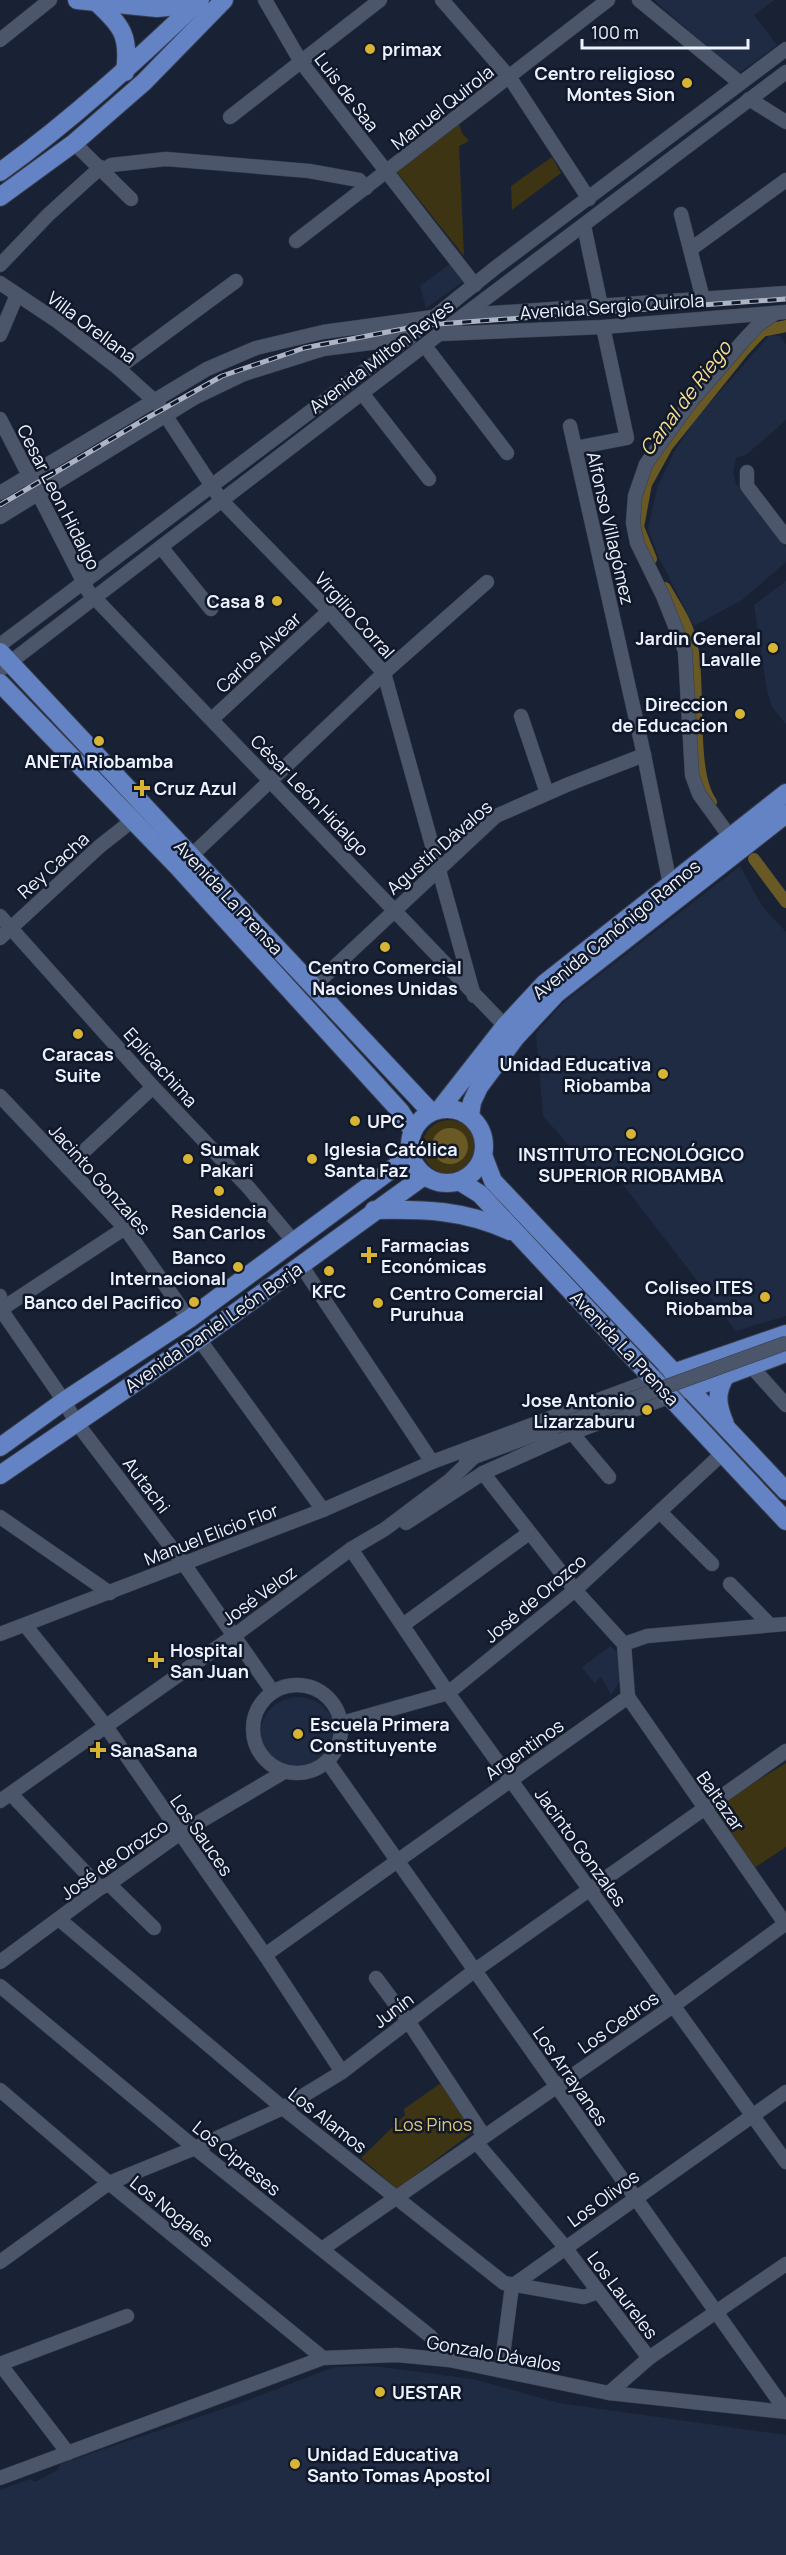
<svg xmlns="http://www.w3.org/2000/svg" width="786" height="2555" font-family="Manrope,sans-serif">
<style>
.built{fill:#1f2b42}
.green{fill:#3d3414}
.water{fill:#695925}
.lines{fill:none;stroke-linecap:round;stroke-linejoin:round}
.canal{stroke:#695925;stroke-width:12}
.minor-casing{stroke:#373e4d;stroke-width:15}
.major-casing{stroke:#373e4d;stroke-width:20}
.minor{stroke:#4b566b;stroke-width:14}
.major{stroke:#6483c4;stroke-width:18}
.rail-casing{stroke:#adb4c3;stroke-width:5}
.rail{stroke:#101829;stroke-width:3;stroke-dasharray:9;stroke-linecap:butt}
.minor-bridge-casing{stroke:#373e4d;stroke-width:15;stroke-linecap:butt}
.minor-bridge{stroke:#4b566b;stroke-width:14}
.poi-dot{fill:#d7b434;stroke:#101829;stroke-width:2}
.labels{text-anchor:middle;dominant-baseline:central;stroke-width:5;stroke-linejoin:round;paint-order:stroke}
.poi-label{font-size:18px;font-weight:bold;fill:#ecf2ff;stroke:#101829;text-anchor:start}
.street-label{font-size:18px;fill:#ecf2ff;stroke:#101829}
.park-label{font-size:18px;fill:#dec676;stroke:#101829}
.water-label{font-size:20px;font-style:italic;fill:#f7de8e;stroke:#101829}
</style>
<rect width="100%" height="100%" fill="#192234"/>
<g class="built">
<polygon points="654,0 774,0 754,15 777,45 738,74"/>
<polygon points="450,264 464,281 426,308 420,286"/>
<polygon points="770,335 780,336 786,344 786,420 747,454 736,458 733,473 736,484 786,547 786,562 742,600 694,626 658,556 648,529 657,488 675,450 694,421"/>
<polygon points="786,581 786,724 772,707 767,690 754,605"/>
<polygon points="740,866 762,906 786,932 786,1316 736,1331 618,1178 602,1183 543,1116 536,1033 563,1003"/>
<polygon points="611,1646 618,1654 621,1679 611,1695 601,1677 594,1683 582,1667"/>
<circle cx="298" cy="1735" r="38"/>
<polygon points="373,2366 473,2379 559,2403 786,2435 786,2555 0,2555 0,2490 30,2479 35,2482 58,2470 60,2464 243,2402 334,2367"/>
</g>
<g class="green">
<polygon points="459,124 462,133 469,141 459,146 464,256 397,172"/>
<polygon points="552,157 561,173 512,210 511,186"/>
<circle cx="449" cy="1147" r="27"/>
<polygon points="786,1763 786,1847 754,1868 711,1809"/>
<polygon points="441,2083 474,2131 397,2189 361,2158 405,2115 404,2109"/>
</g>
<circle class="water" cx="450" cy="1146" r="18"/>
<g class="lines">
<g class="canal">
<polyline points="651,559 638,527 646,484 667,446 744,350 762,331 786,326"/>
<path d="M665,588C674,604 686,621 690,638C702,680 688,771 711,802"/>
<polyline points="754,859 786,902"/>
</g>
<g class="minor-casing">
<g id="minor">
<polyline points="265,0 301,62 475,285"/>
<polyline points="442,0 510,78 589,199"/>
<polyline points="639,0 740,83"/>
<polyline points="0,40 50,0"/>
<polyline points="749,99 786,122"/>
<polyline points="230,117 380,0"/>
<polyline points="74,143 131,199"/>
<polyline points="105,171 111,165 166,159 309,171 359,180 366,188"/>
<polyline points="681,214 703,299"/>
<polyline points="584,226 601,306"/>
<polyline points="296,241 608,0"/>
<polyline points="691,249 786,180"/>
<polyline points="0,265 48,215 101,167"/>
<polyline points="0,283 57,321 118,368 158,404 221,500 329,611 384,673 474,996"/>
<polyline points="464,315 786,293"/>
<polyline points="441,334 603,327 786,312"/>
<polyline points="0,335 17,295"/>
<polyline points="425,346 507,453"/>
<polyline points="118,368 236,281"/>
<polyline points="362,393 429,479"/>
<polyline points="0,419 88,591 505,1026"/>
<polyline points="570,426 644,755 670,884"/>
<polyline points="575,448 627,438 603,327"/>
<polyline points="747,472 747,486 786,537"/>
<polyline points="0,493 207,369 256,348 323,332 433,317"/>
<polyline points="0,517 194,398 244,374 323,349 410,338"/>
<polyline points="161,547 211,609"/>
<polyline points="0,645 408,338 495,268 786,49"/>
<polyline points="0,670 464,315 786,72"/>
<polyline points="521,716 547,793"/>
<polyline points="212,719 329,611"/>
<polyline points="730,837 699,794 692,775 685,651 663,596 637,543 633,523 635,496 646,464 689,404 744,340 758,325 774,314"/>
<polyline points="191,856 384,673 487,582"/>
<polyline points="0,916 153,1087 248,1187 295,1243"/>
<polyline points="0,938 100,846 133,820"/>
<polyline points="314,986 496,816 569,784 644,755"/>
<polyline points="0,1096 125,1228 189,1319"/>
<polyline points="67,1167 153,1087"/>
<polyline points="301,1265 432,1462"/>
<polyline points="0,1296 2,1309 6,1317 64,1401 76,1422 184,1564 273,1692"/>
<polyline points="0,1310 125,1228"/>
<polyline points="199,1339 323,1510"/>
<polyline points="751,1366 786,1405"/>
<polyline points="572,1433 609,1477"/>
<polyline points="466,1460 555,1427"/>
<polyline points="483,1473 575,1590 624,1644"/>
<polyline points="660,1512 712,1564"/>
<polyline points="0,1517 110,1593"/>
<polyline points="406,1523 483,1473 572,1433 690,1389"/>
<polyline points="351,1549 448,1693 786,2162"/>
<polyline points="730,1584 770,1625"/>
<polyline points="25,1625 105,1725 265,1955 342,2072"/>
<polyline points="403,1625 529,1533"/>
<polyline points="0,1634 323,1510 432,1462 660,1377"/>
<polyline points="624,1644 647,1636 786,1624"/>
<polyline points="624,1644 628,1697"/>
<circle cx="297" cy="1729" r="44"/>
<polyline points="628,1697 786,1925"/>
<polyline points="342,1723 448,1693 575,1590 723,1453"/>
<polyline points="327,1761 786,2411"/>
<polyline points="11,1794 100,1888"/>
<polyline points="0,1801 235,1635 351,1549 385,1529 450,1480 473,1458"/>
<polyline points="109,1884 154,1928"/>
<polyline points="60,1920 283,2108 504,2283 584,2297 598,2292"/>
<polyline points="265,1955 628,1697"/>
<polyline points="0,1962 100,1888 109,1884 179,1834 284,1772"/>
<polyline points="376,1978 408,2021 484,2136"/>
<polyline points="0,1986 195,2148 430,2336 449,2360"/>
<polyline points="0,2090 109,2183 323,2358"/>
<polyline points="476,2142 560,2241 649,2358"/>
<polyline points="322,2249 673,2006 785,1924"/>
<polyline points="0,2262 109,2183 195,2148 283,2108 342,2072 474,1971 786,1751"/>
<polyline points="0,2364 127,2316"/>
<polyline points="0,2364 68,2453"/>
<polyline points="501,2370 512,2286 786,2092"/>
<polyline points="609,2393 649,2358 786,2264"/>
<polyline points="0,2478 323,2358 397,2355 449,2360 609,2393 786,2412"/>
</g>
</g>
<g class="major-casing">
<g id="major">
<polyline points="77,0 157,8 198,4"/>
<path d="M97,3C122,26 130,36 125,72"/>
<path d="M0,172C72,120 136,61 200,0"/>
<polyline points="0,197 74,143 144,82 224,0"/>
<polyline points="0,652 431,1112"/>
<polyline points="0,683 177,866 400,1111 413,1131"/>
<circle cx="447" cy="1146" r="37"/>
<polyline points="440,1109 505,1026 545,983 786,793"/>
<polyline points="470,1116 472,1102 479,1087 516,1037 556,994 786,814"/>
<polyline points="483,1155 493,1181 786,1491"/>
<polyline points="459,1181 480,1194 786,1521"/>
<path d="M374,1210C425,1209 464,1210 510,1231"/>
<polyline points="673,1373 786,1334"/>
<polyline points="690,1389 786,1353"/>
<path d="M725,1424C717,1405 715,1393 726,1375"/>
<polyline points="0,1447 64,1401 189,1319 411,1155"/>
<polyline points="0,1475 199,1339 424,1176"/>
</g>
</g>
<use href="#minor" class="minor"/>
<use href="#major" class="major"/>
<g class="rail-casing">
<polyline id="rail" points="0,505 147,418 222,376 304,348 424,325 786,299"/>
</g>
<use href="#rail" class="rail"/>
<g class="minor-bridge-casing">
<polyline id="minor-bridge" points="555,1427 786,1343"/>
</g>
<use href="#minor-bridge" class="minor-bridge"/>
</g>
<g class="poi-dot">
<circle cx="370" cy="49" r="6"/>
<circle cx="687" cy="83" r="6"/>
<circle cx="277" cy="601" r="6"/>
<circle cx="773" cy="648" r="6"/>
<circle cx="740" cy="714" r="6"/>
<circle cx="99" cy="741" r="6"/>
<path d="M139 779h6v6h6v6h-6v6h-6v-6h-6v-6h6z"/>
<circle cx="385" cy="947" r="6"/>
<circle cx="78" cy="1034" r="6"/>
<circle cx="663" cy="1074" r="6"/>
<circle cx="355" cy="1121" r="6"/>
<circle cx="631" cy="1134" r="6"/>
<circle cx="188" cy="1159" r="6"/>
<circle cx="312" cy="1159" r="6"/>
<circle cx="219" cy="1191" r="6"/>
<path d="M366 1246h6v6h6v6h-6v6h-6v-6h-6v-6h6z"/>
<circle cx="238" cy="1267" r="6"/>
<circle cx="329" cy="1271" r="6"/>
<circle cx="765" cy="1297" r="6"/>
<circle cx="194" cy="1302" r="6"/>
<circle cx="378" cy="1303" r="6"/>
<circle cx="647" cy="1410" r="6"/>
<path d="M153 1651h6v6h6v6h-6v6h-6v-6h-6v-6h6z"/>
<circle cx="298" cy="1734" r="6"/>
<path d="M95 1741h6v6h6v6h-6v6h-6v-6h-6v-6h6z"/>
<circle cx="380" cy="2392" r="6"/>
<circle cx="295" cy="2464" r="6"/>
</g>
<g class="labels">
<g class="poi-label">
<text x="382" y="49">primax</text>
<text x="675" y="73" text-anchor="end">Centro religioso<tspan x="675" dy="21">Montes Sion</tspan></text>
<text x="265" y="601" text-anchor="end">Casa 8</text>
<text x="761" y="638" text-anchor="end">Jardin General<tspan x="761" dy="21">Lavalle</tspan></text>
<text x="728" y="704" text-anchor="end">Direccion<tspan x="728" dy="21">de Educacion</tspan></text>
<text x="99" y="761" text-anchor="middle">ANETA Riobamba</text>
<text x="154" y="788">Cruz Azul</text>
<text x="385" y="967" text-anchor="middle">Centro Comercial<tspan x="385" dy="21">Naciones Unidas</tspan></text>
<text x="78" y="1054" text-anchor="middle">Caracas<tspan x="78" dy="21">Suite</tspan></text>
<text x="651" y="1064" text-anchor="end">Unidad Educativa<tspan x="651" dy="21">Riobamba</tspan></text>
<text x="367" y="1121">UPC</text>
<text x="200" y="1149">Sumak<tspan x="200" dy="21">Pakari</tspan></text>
<text x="324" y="1149">Iglesia Católica<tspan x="324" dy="21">Santa Faz</tspan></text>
<text x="631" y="1154" text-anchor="middle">INSTITUTO TECNOLÓGICO<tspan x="631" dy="21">SUPERIOR RIOBAMBA</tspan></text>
<text x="219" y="1211" text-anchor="middle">Residencia<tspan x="219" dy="21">San Carlos</tspan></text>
<text x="381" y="1245">Farmacias<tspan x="381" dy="21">Económicas</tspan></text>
<text x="226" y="1257" text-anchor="end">Banco<tspan x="226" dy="21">Internacional</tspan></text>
<text x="753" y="1287" text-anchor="end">Coliseo ITES<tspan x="753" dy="21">Riobamba</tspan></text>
<text x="329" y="1291" text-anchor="middle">KFC</text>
<text x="390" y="1293">Centro Comercial<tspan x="390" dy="21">Puruhua</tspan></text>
<text x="182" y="1302" text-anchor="end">Banco del Pacifico</text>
<text x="635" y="1400" text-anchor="end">Jose Antonio<tspan x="635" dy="21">Lizarzaburu</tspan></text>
<text x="170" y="1650">Hospital<tspan x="170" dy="21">San Juan</tspan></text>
<text x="310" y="1724">Escuela Primera<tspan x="310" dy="21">Constituyente</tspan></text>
<text x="110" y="1750">SanaSana</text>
<text x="392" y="2392">UESTAR</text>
<text x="307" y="2454">Unidad Educativa<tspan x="307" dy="21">Santo Tomas Apostol</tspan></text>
</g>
<g class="street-label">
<text transform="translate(347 92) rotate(53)">Luis de Saa</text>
<text transform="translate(442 107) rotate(-38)">Manuel Quirola</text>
<text transform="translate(612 306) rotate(-4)">Avenida Sergio Quirola</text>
<text transform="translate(92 327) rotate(37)">Villa Orellana</text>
<text transform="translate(381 356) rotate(-37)">Avenida Milton Reyes</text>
<text transform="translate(59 497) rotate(63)">Cesar Leon Hidalgo</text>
<text transform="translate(611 528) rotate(77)">Alfonso Villagómez</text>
<text transform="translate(355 615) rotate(48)">Virgilio Corral</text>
<text transform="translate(258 652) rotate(-43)">Carlos Alvear</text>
<text transform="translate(310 795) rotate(46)">César León Hidalgo</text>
<text transform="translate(439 847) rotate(-41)">Agustín Dávalos</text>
<text transform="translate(53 865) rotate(-42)">Rey Cacha</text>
<text transform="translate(229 897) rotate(47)">Avenida La Prensa</text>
<text transform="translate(616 929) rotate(-39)">Avenida Canónigo Ramos</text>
<text transform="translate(161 1067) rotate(48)">Eplicachima</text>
<text transform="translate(100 1179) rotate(48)">Jacinto Gonzales</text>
<text transform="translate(213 1327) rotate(-35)">Avenida Daniel León Borja</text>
<text transform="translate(625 1348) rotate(47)">Avenida La Prensa</text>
<text transform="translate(147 1485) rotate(53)">Autachi</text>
<text transform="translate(211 1534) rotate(-21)">Manuel Elicio Flor</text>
<text transform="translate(259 1595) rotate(-36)">José Veloz</text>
<text transform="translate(535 1598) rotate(-40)">José de Orozco</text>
<text transform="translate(524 1749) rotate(-35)">Argentinos</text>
<text transform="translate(721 1801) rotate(55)">Baltazar</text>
<text transform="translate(202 1835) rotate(55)">Los Sauces</text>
<text transform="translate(581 1847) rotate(54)">Jacinto Gonzales</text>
<text transform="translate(114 1859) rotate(-35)">José de Orozco</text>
<text transform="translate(393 2010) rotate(-37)">Junín</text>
<text transform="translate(618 2022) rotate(-35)">Los Cedros</text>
<text transform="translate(571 2076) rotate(55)">Los Arrayanes</text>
<text transform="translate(328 2120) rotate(38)">Los Alamos</text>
<text transform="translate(237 2158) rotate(39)">Los Cipreses</text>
<text transform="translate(603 2198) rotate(-36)">Los Olivos</text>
<text transform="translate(172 2211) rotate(39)">Los Nogales</text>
<text transform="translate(623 2295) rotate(53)">Los Laureles</text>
<text transform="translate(494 2353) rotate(10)">Gonzalo Dávalos</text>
</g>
<g class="park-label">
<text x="433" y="2124">Los Pinos</text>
</g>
<g class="water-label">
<text transform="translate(685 398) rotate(-53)">Canal de Riego</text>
</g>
</g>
<path d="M582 39v9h166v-9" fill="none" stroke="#ecf2ff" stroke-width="3"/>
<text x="591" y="39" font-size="18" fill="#ecf2ff" stroke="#101829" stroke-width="4.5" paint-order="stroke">100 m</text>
</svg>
